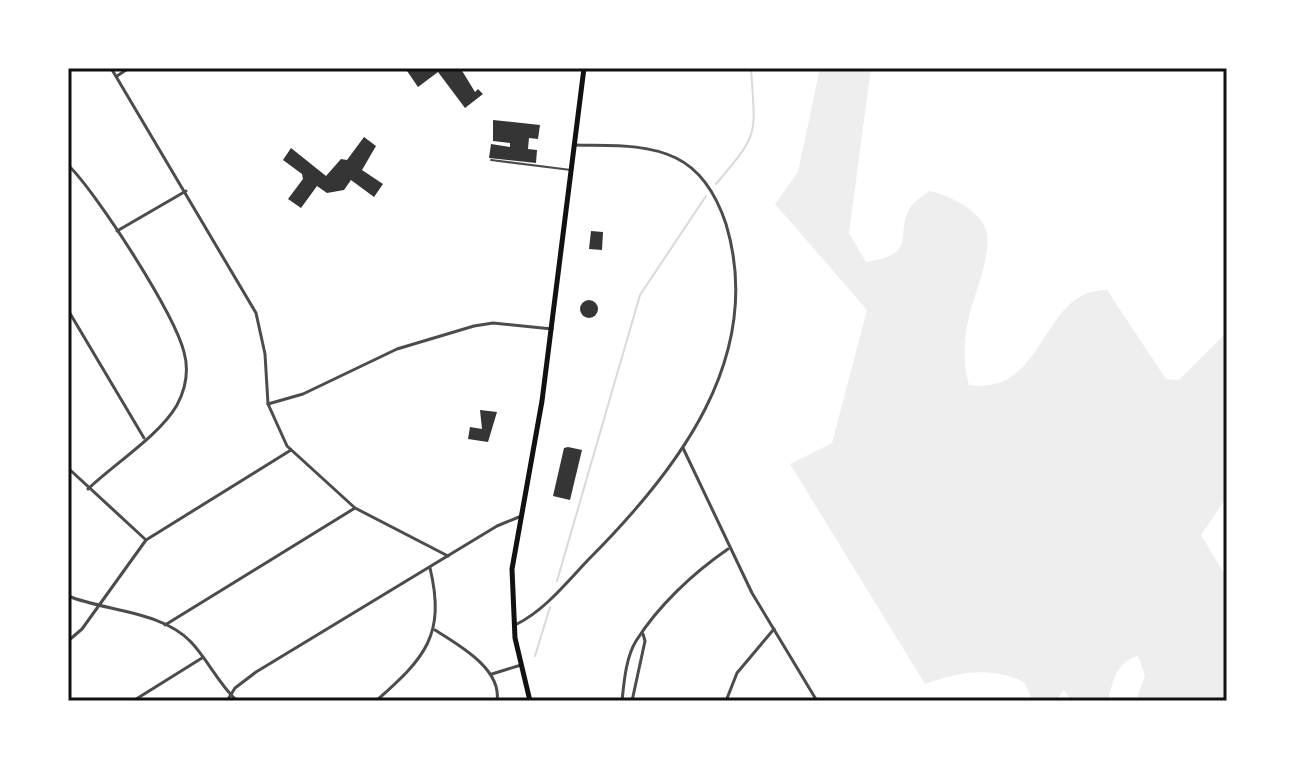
<svg xmlns="http://www.w3.org/2000/svg" width="1295" height="769" font-family="'IBM Plex Serif',serif">
<style>
.green{fill:#eee}
.lines{fill:none;stroke-linecap:round;stroke-linejoin:round}
.stream{stroke:#d9d9d9;stroke-width:2}
.building{fill:#353535}
.service{stroke:#4c4c4c;stroke-width:2}
.minor{stroke:#4c4c4c;stroke-width:3}
.primary{stroke:#111;stroke-width:5}
.neatline{fill:none;stroke:#111;stroke-width:3}
</style>
<rect width="100%" height="100%" fill="#fff"/>
<path class="green" d="M820,68H871L849,233L866,262C919,253 894,238 910,208C913,202 924,195 929,191C947,194 977,209 985,227C994,247 976,291 970,312C964,336 962,361 969,385C1047,396 1040,289 1107,290L1166,379L1179,380L1227,332V497L1201,535L1227,578V701H1136L1145,675L1138,656C1116,662 1113,681 1108,701H1072L1064,690L1055,701H1033L1024,682C989,666 960,672 925,684L790,464L832,443L867,310L775,204L798,172Z"/>
<g class="lines">
<g class="stream">
<path d="M716,184C761,131 755,136 751,68"/>
<polyline points="557,581 640,295 706,196"/>
<polyline points="535,656 550,607"/>
</g>
</g>
<g class="building">
<polygon points="405,68 461,69 475,92 478,89 483,94 465,108 438,72 418,87"/>
<polygon points="493,120 540,125 538,139 529,138 528,149 537,150 536,163 489,158 491,144 510,147 510,143 493,141"/>
<polygon points="364,137 376,146 362,170 383,184 374,197 351,180 344,190 327,193 317,186 301,208 288,199 303,179 302,174 283,160 291,148 326,176 341,159 347,160"/>
<polygon points="591,231 603,232 602,250 589,249"/>
<circle cx="589" cy="309" r="9"/>
<polygon points="480,410 497,412 488,442 468,439 470,427 482,429"/>
<polygon points="568,447 582,450 570,500 553,496 564,448"/>
</g>
<g class="lines">
<polyline class="service" points="491,160 571,170"/>
<g class="minor">
<polyline points="111,68 256,313 265,354 268,404 287,446 355,508 448,556"/>
<polyline points="117,76 129,68"/>
<path d="M68,165C97,193 174,313 184,352C189,370 186,388 177,405C160,435 114,464 88,489"/>
<polyline points="117,231 186,191"/>
<polyline points="68,310 144,438"/>
<polyline points="268,404 303,394 397,349 474,326 493,323 552,329"/>
<polyline points="683,448 752,593 817,701"/>
<polyline points="68,468 146,540"/>
<path d="M68,596C105,611 162,611 191,642C208,660 218,683 237,701"/>
<path d="M517,624C545,610 567,582 588,560C677,471 766,357 726,224C717,197 703,171 676,158C645,143 609,146 575,145"/>
<polyline points="165,625 355,508"/>
<path d="M435,630C459,645 502,669 497,701"/>
<polyline points="68,641 82,629 146,540 291,450"/>
<polyline points="492,674 521,665"/>
<polyline points="133,701 202,658"/>
<polyline points="227,701 235,688 256,672 497,526 519,517"/>
<path d="M376,701C425,658 446,635 430,568"/>
<path d="M622,701C624,682 626,657 636,641C658,606 693,573 728,549"/>
<polyline points="632,701 645,641 643,634"/>
<polyline points="726,701 737,673 774,629"/>
</g>
<polyline class="primary" points="530,701 515,638 512,569 542,401 584,68"/>
</g>
<rect width="1295" height="769" fill="none" stroke="#ffffff" stroke-width="140"/>
<rect x="70" y="70" width="1155" height="629" class="neatline"/>
</svg>
